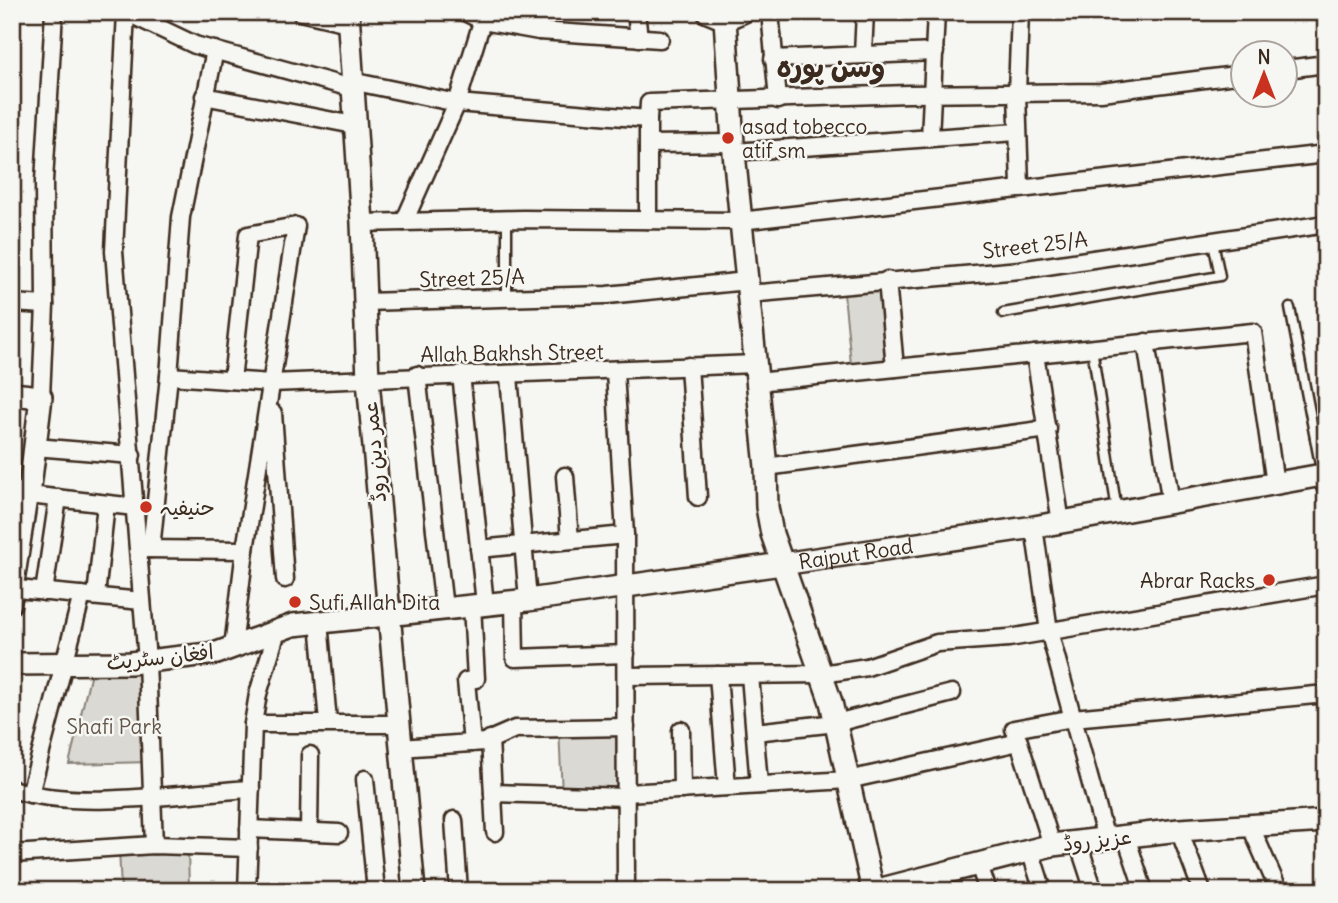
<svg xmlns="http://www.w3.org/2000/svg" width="1338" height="903" font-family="Delius,'Playpen Sans Arabic',sans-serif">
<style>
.green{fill:#dad9d3;stroke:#8a8278;stroke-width:2}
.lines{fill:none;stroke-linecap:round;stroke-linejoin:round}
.lane-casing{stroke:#3b2a1e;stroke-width:13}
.street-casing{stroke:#3b2a1e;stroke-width:21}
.secondary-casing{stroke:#3b2a1e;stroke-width:26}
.lane{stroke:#f6f6f2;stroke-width:8}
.street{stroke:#f6f6f2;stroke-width:16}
.secondary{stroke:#f6f6f2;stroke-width:21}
.poi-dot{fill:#c8321e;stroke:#f6f6f2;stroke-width:2.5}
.labels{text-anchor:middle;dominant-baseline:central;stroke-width:5;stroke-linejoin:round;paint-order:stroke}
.poi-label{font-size:21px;fill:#3b2a1e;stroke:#f6f6f2;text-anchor:start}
.street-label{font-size:21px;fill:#3b2a1e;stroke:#f6f6f2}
.park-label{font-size:21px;fill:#63564b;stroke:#f6f6f2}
.district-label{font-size:28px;font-weight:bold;fill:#3b2a1e;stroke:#f6f6f2}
</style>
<rect width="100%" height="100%" fill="#f6f6f2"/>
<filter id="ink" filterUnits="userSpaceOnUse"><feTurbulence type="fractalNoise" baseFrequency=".0143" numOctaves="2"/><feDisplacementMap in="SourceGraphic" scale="14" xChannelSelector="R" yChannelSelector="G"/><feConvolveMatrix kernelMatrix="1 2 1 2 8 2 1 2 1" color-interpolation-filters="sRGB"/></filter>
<g filter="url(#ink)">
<g class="green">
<polygon points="882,290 889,360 851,364 844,294"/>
<polygon points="147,661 151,762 69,764 93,664"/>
<polygon points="626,727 626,797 562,795 559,728"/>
<polygon points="188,846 189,891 121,891 119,848"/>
</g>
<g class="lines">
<g class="lane-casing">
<g id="lane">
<polyline points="507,219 507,298"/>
<polyline points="1290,308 1322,475"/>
<polyline points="1003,313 1220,276 1213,242"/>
<polyline points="1092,348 1117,511"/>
</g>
</g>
<g class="street-casing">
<g id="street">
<polyline points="126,12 114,251 147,661 154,845"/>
<polyline points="126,12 195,45 351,88"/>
<polyline points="300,12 348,23"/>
<polyline points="465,12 483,21 539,31 660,39"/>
<polyline points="636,12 639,38"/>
<polyline points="770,12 778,100"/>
<polyline points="539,31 542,12"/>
<polyline points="863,54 865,12"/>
<polyline points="773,59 935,52"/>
<polyline points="1286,69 1326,64"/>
<polyline points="351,81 457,103 648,119 649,103 908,94 1101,92 1244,74"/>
<polyline points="204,96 354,125"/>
<polyline points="930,138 936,12"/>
<polyline points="648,144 733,143"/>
<polyline points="734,152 1017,132"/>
<polyline points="1020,187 1017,93 1020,12"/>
<polyline points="648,220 648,119"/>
<polyline points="404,222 457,103 485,12"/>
<polyline points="362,223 523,219 740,221 1326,154"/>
<polyline points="887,280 895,368"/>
<polyline points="748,294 1020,270 1326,224"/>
<polyline points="365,302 607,295 747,281"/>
<polyline points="12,303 45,305"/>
<polyline points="1146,342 1171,504"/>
<polyline points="1035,354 1061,523"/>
<polyline points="689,366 698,497"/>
<polyline points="615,372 625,535 626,891"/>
<polyline points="461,374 485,604"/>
<polyline points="417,375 444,608"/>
<polyline points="169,376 271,383 755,364"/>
<polyline points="509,376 528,600"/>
<polyline points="232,380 248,235 296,226 245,550 233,647"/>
<polyline points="757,382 1253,332 1275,484"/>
<polyline points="41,397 45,305 44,181 54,12"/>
<polyline points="273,413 285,579"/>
<polyline points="35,447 132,455"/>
<polyline points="766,467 1048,429"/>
<polyline points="565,476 570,540"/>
<polyline points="1034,527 1049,631 1106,839"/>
<polyline points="142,549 245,550"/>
<polyline points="151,549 169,376 181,217 215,50"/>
<polyline points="479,549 625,535"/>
<polyline points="17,589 142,601"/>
<polyline points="44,592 58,498"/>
<polyline points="96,596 106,504"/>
<polyline points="514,601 515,658 626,654"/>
<polyline points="12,605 29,495 135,507"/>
<polyline points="319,622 328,722"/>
<polyline points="718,675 727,787"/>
<polyline points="750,675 759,785"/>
<polyline points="626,676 822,674 867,667 937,643 1009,638 1326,585"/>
<polyline points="253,724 398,724"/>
<polyline points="681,730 682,790"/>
<polyline points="755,732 836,723 952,693"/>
<polyline points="490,739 495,832"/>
<polyline points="1019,742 1052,845"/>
<polyline points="472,743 466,681 476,679 472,605"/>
<polyline points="400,748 485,742 515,729 626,727"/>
<polyline points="365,779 376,891"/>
<path d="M12,789C78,811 181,793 251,789"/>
<polyline points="493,793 626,797"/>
<polyline points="626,793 848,780 1019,742 1014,729 1073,718 1326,694"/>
<polyline points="30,794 82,595"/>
<polyline points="454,820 459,891"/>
<polyline points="1251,827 1279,891"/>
<polyline points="249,829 339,833"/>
<polyline points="1179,830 1202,891"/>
<polyline points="309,832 310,755"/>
<polyline points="1126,837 1144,891"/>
<polyline points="1078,842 1094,891"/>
<polyline points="1030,850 1043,891"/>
<polyline points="12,854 154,845 249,848"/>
<polyline points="978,862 988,891"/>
<polyline points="247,891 253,724 258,694 277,631"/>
</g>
</g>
<g class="secondary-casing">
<g id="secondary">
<polyline points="348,12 362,223 368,380 414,891"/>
<polyline points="708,12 725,19 742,12"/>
<polyline points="725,19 733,143 766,467 767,507 772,534 831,702 873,891"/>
<polyline points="12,394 41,397 29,495 12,493"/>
<path id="s1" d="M12,664L130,663L217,653L293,625L528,600L782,564L1034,527L1322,475L1326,483"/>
<polyline points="874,891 1052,845 1179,830 1326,821"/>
</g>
</g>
<use href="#lane" class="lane"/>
<use href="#street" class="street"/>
<use href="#secondary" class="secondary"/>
</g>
</g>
<g class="poi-dot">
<circle cx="728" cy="138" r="7"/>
<circle cx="146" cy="507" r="7"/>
<circle cx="1269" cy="580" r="7"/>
<circle cx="295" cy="602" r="7"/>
</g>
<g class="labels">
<g class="poi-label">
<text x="742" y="126">asad tobecco<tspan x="742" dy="24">atif sm</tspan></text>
<text x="160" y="507">حنیفیہ</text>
<text x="1255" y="580" text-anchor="end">Abrar Racks</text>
<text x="309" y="602">Sufi Allah Dita</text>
</g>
<g class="street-label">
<text transform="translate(1035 245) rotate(-7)">Street 25/A</text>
<text transform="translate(472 278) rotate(-2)">Street 25/A</text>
<text transform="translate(512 353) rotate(-1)">Allah Bakhsh Street</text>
<text transform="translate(374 452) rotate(-95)">عمر دین روڈ</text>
<text stroke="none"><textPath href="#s1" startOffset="854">Rajput Road</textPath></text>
<text transform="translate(160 657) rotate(-6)">افغان سٹریٹ</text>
<text transform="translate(1097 840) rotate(-6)">عزیز روڈ</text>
</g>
<g class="park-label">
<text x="114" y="726">Shafi Park</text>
</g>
<g class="district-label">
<text x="831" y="67">وسن پورہ</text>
</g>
</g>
<rect width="1338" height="903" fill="none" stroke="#f6f6f2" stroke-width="42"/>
<rect x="21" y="21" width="1296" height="861" fill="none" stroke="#3b2a1e" stroke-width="2.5" filter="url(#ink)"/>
<g transform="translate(1264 74)"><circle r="33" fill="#f6f6f2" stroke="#aba49d" stroke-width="2"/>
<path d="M0-5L12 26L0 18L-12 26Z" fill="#c8321e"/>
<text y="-10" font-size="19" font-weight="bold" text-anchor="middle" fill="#3b2a1e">N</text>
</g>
</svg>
